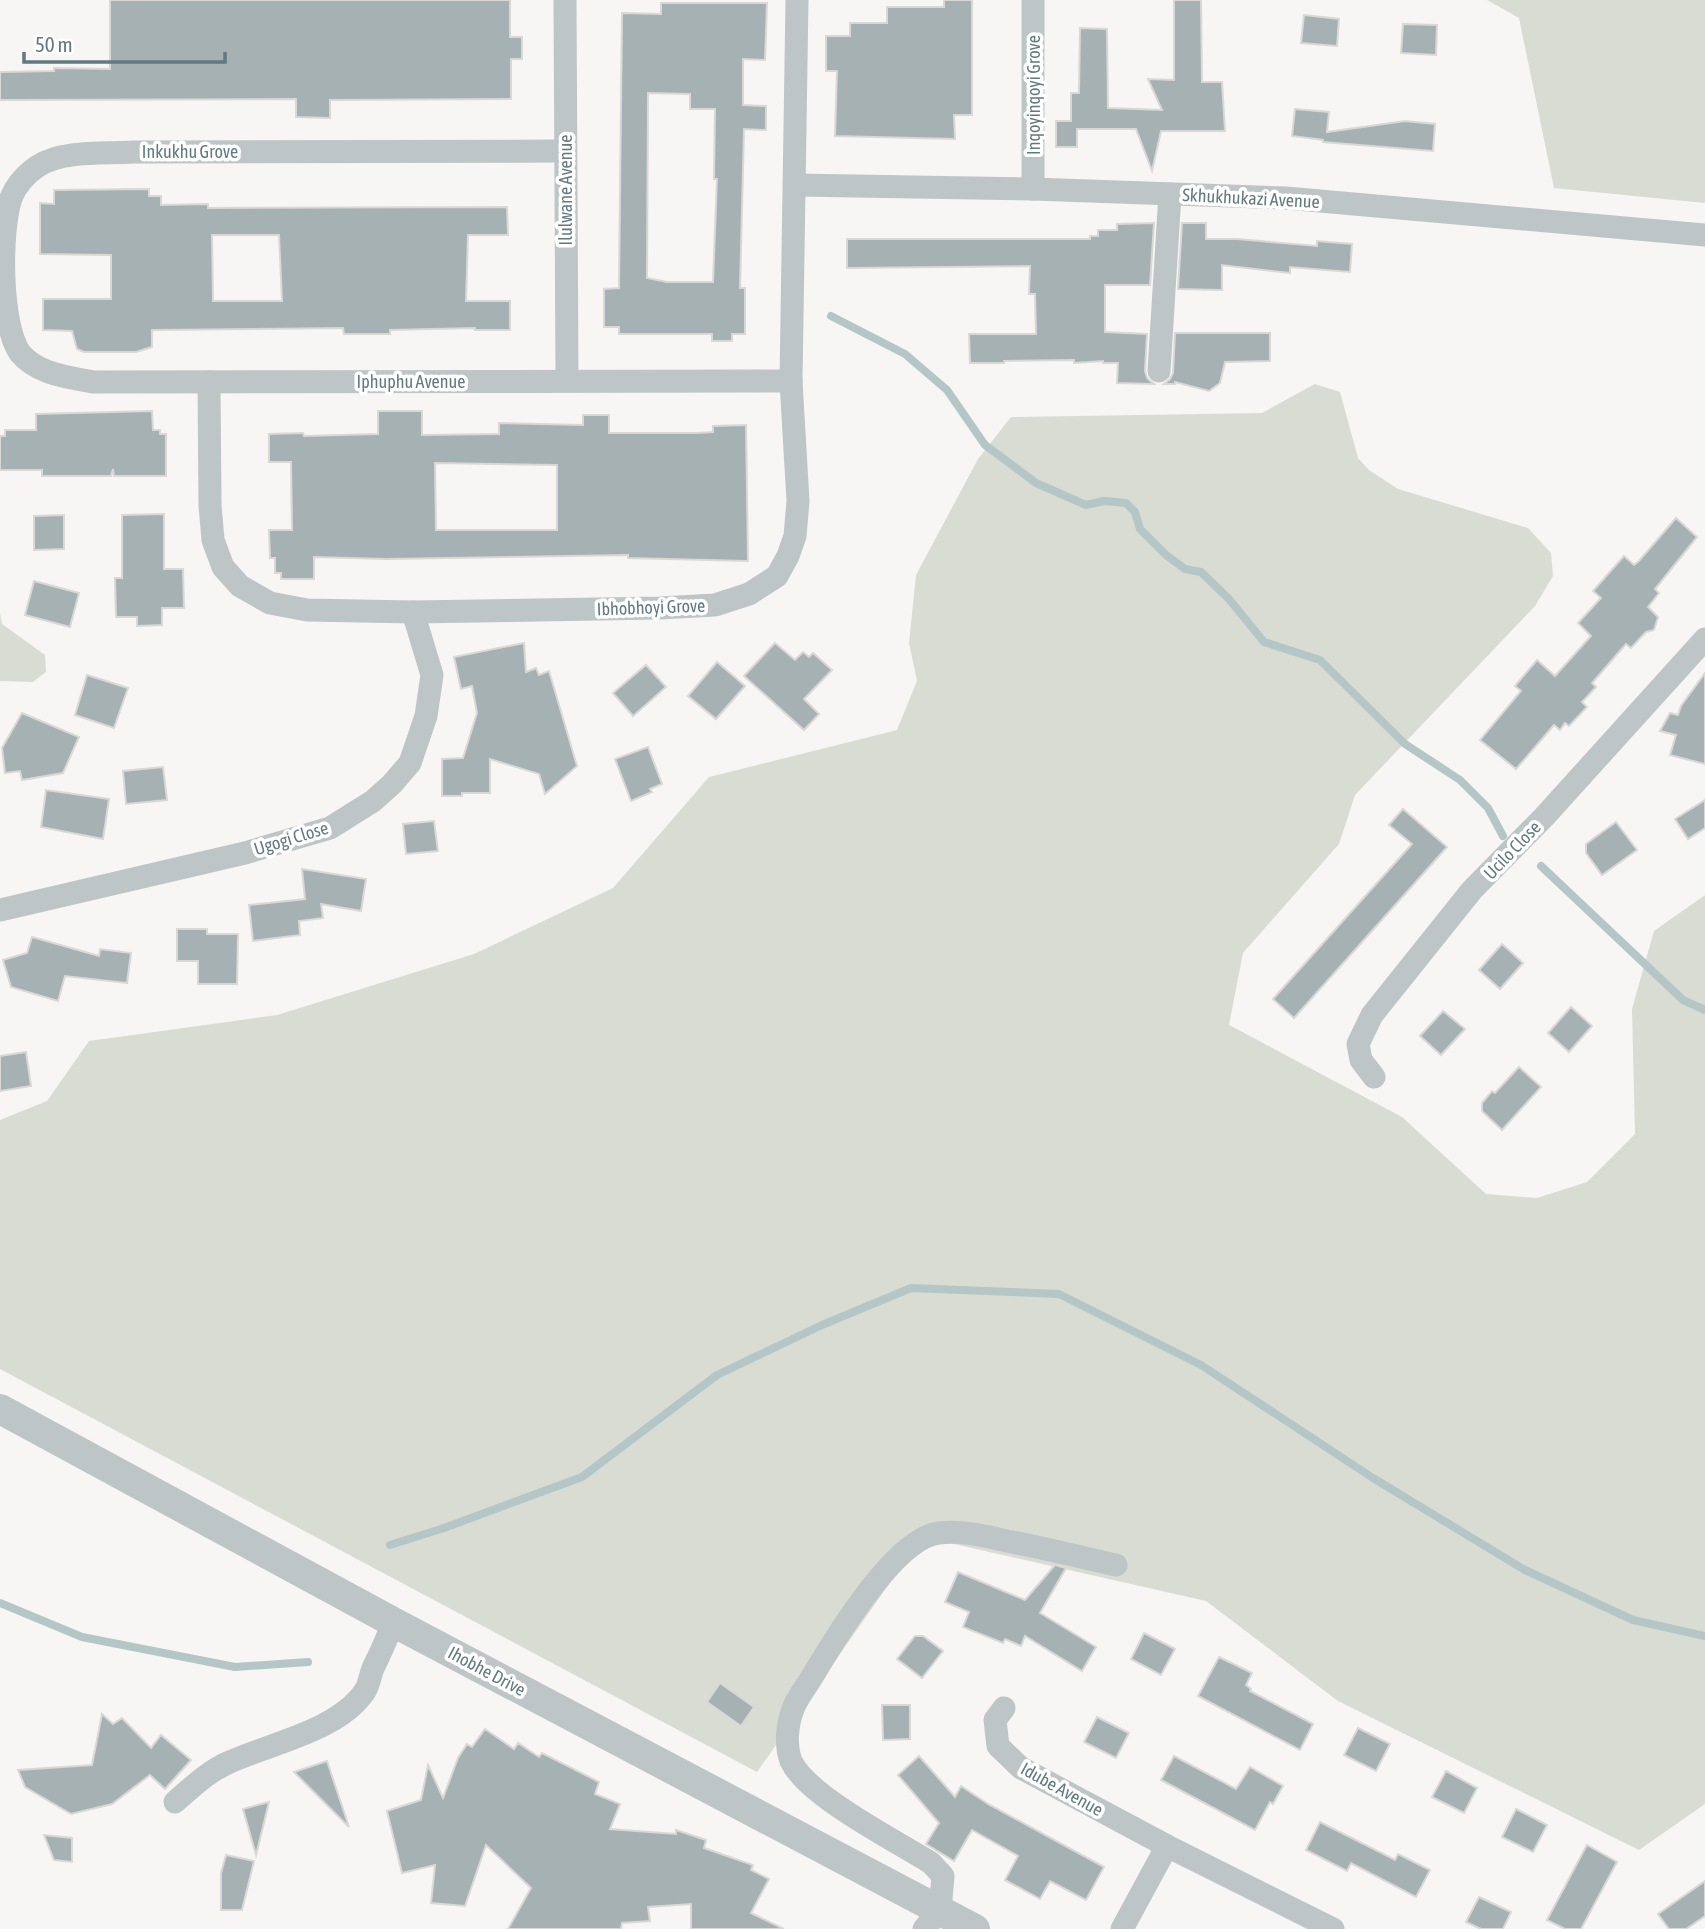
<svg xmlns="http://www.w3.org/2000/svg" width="1705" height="1929" font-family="'Asap Condensed',sans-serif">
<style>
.green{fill:#d8dcd3}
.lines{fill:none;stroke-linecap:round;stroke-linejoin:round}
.stream{stroke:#b4c6c6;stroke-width:8}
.building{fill:#a5b1b3;stroke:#d9d8d6;stroke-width:2;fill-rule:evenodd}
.minor{stroke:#bec5c7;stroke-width:23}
.tertiary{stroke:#bec5c7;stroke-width:30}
.labels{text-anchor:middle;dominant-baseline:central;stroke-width:7;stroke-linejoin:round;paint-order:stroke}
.street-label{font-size:18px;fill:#627a7f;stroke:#fff}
</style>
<rect width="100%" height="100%" fill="#f7f6f4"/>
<g class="green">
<polygon points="1487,0 1705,0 1705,203 1554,188 1519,18"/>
<polygon points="1315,384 1340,392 1358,458 1369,470 1398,489 1528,528 1551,553 1553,576 1535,606 1355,795 1339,844 1243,953 1229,1025 1402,1117 1486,1194 1537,1198 1587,1182 1635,1134 1632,1009 1654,931 1705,895 1705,1804 1639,1850 1338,1701 1206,1601 945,1542 924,1548 896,1574 757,1772 0,1369 0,1120 47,1101 89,1041 277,1015 474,954 613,888 709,777 897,730 917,681 909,643 916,575 978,459 1011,417 1262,413"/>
<polygon points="0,613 2,624 45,655 46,672 33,682 0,681"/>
</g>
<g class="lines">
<g class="stream">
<polyline points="831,316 905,354 947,390 985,445 1036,483 1086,505 1104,501 1126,503 1135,512 1140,529 1166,555 1185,569 1201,572 1229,599 1264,642 1320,660 1405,744 1460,780 1488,808 1503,836"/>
<polyline points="1541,866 1683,1000 1705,1010"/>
<polyline points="390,1545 444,1528 582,1477 717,1375 822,1325 911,1288 1059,1294 1201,1365 1373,1478 1525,1570 1633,1620 1705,1636"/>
<polyline points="0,1603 82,1637 235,1667 308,1662"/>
</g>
</g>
<g class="building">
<polygon points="110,0 510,0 510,37 522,37 522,59 511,59 511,99 330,100 330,118 296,117 296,99 0,100 0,72 54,71 54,68 110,69"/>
<polygon points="944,0 972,0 972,115 954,115 955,139 835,136 837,71 826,71 826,36 850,36 850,23 887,23 887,7 944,7"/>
<polygon points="1174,0 1201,0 1202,82 1222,82 1225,131 1161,131 1152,171 1136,129 1077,129 1077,147 1056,147 1056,121 1071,121 1071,93 1079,93 1080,28 1107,29 1108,108 1162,110 1148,79 1174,80"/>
<path d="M661,3H767L765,60L743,59V105L766,106V130L744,129L740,288H745V334H732V341H712V334H619V327H604V289L619,288L622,13L661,14ZM648,93L690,94V109H715L714,179H717L713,282H667L647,278Z"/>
<polygon points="1304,15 1339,19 1337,46 1301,43"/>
<polygon points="1403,24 1437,25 1436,55 1401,53"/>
<polygon points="1295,109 1329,112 1327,132 1405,121 1435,124 1433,151 1323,142 1323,140 1292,136"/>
<path d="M149,189V196H161V205L208,204V208L507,207L508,235H468L466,301H510V330H475V328L390,330V334H344L343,328L152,330V347L136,352H84L77,349L72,331L43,330V299H111V255L40,254V203L54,204V190ZM212,235H279L282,301H213Z"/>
<polygon points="1154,223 1150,285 1105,285 1105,332 1147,334 1145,371 1147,378 1154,384 1117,383 1118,363 1103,363 1103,361 1074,363 1074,360 1004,361 1004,363 970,363 969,334 1036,334 1035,294 1029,294 1030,266 847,268 847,239 1090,239 1090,236 1098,236 1098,230 1117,230 1117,224"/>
<polygon points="1182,223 1206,223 1206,239 1237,239 1317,246 1317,241 1352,244 1350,272 1290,267 1290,273 1222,265 1222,290 1178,289"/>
<polygon points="1175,333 1270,333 1270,361 1225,362 1220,383 1209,391 1175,382 1175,384 1164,384 1170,379 1173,373"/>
<polygon points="152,411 153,430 160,430 160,434 166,434 166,476 114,476 113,469 111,476 42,476 42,470 0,470 0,436 5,436 5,430 36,430 36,414"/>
<path d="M378,411H422V435L499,434V423L583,425V415H609V433H696L713,432V426L746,425L748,561L628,558V555L386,559L314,557V579H281V573H275V558H270L269,530H292L291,462H269V434L303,433L304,436L378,434ZM435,463L557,465V530H436Z"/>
<polygon points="164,514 164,569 183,569 184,608 162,608 162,625 137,626 137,617 116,617 115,578 122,578 122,515"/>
<polygon points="64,515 64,549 34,550 34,516"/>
<polygon points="1676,518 1697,537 1655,589 1659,593 1648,607 1658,617 1654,630 1646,632 1631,648 1626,644 1592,683 1596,687 1582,702 1587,707 1569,726 1565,723 1560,730 1554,725 1516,769 1480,740 1521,691 1515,686 1537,660 1555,676 1591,636 1578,623 1601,598 1593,591 1624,556 1634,565 1639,561"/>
<polygon points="34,581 79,593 70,627 25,615"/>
<polygon points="524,643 526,672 536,668 539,675 549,671 577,766 545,794 539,774 490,759 490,793 462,793 462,796 442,796 442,759 463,758 477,713 472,686 461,689 454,657"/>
<polygon points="775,643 795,660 803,652 809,657 813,653 832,670 804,699 819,714 804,730 744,676"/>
<polygon points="717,662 745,686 716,719 688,696"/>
<polygon points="646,665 666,687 633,716 613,693"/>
<polygon points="1705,673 1705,764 1670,755 1676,735 1660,731 1670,713 1678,715 1681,706"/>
<polygon points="87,675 128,688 114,728 75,715"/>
<polygon points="22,713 79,737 63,773 22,780 20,771 5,773 2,748"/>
<polygon points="648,747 662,784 650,789 652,792 631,801 615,759"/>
<polygon points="163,767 167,800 126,804 123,771"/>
<polygon points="46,790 109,799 103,839 41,827"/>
<polygon points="1705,800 1705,828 1688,839 1675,819"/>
<polygon points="1403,809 1447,847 1294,1018 1273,999 1412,844 1389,825"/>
<polygon points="434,821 438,851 406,854 403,824"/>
<polygon points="1616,822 1637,850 1602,875 1586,853 1586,844"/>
<polygon points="302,869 366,879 361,911 321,904 323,918 299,921 300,935 253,941 249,905 305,899"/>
<polygon points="177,929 207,929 207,934 238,934 237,984 198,984 198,961 177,961"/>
<polygon points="32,937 99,956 100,949 131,953 127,983 65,976 58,1001 11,987 3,960 27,953"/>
<polygon points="1502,944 1523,963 1500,989 1479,970"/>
<polygon points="1571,1007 1592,1026 1569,1052 1548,1033"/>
<polygon points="1443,1011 1465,1029 1441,1055 1420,1036"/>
<polygon points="26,1052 31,1086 0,1091 0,1056"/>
<polygon points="1519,1067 1541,1087 1502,1130 1482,1111 1482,1103 1492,1091 1495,1093"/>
<polygon points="1055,1565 1066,1568 1040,1613 1096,1647 1082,1671 1025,1636 1021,1646 1005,1639 1003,1643 963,1627 969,1612 945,1602 958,1572 1025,1600"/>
<polygon points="1144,1633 1175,1649 1161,1675 1131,1659"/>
<polygon points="915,1636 923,1636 943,1651 922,1678 897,1659"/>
<polygon points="1219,1657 1252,1673 1246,1685 1251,1689 1250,1691 1313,1724 1300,1750 1198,1696"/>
<polygon points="720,1683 754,1707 741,1726 707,1702"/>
<polygon points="882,1705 910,1705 910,1739 883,1740"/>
<polygon points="102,1714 113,1724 122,1718 151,1748 161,1735 191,1760 165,1789 150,1775 112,1804 71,1814 25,1787 18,1770 92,1765"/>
<polygon points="1097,1717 1129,1733 1116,1758 1084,1742"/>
<polygon points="1358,1728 1390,1744 1376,1771 1344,1755"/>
<polygon points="485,1729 514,1749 518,1743 539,1757 542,1753 599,1782 595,1794 620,1804 610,1829 676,1834 676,1830 706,1840 704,1848 753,1865 751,1870 769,1879 751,1913 784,1929 691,1929 691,1904 648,1907 650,1921 622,1923 621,1929 508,1929 531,1888 486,1845 465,1906 431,1903 435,1865 402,1873 387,1811 421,1800 428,1765 443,1798 458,1758 467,1744 472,1747"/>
<polygon points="919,1756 955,1797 961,1786 988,1804 1104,1867 1086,1900 1050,1881 1040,1899 1005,1880 1018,1856 972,1830 954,1861 926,1844 939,1823 898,1775"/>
<polygon points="1174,1756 1236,1789 1250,1767 1283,1786 1273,1804 1270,1802 1255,1830 1161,1780"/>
<polygon points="327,1761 349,1827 294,1772"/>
<polygon points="1446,1771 1477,1788 1464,1813 1432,1797"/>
<polygon points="269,1802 256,1855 243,1809"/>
<polygon points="1516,1809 1547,1825 1533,1852 1502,1837"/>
<polygon points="1320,1822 1395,1860 1398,1854 1430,1870 1416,1897 1351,1863 1347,1871 1306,1850"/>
<polygon points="44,1835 72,1838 72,1862 54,1860"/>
<polygon points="1587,1845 1617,1862 1581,1929 1565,1929 1547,1920"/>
<polygon points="226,1855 254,1861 242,1910 221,1910 221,1873"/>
<polygon points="1705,1881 1705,1916 1686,1929 1669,1929 1658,1914"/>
<polygon points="1479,1897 1511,1912 1503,1929 1481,1929 1466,1922"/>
</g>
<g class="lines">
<g class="minor">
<polyline points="565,0 567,380"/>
<polyline points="1033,0 1033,189"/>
<path d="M565,151L133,152C103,154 64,150 38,166C27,173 16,185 11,198C0,231 0,324 20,353C37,374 68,377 93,382L791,381"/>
<polyline points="796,185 1033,189 1286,198 1705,235"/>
<polyline points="1159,371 1170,194"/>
<polyline points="209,382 210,505 213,540 223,567 240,586 270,603 307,610 413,612 660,608 715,605 749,594 777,576 788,556 795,536 798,501 791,381 797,0"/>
<polyline points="0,910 245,853 330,828 373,801 392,784 410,763 426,716 432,675 413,612"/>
<polyline points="1374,1077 1361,1060 1358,1044 1372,1015 1472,890 1544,817 1705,639"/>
<polyline points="1004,1708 995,1720 998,1746 1021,1768 1167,1846 1333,1929"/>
<path d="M175,1802C193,1786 210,1770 232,1761C273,1743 339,1730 365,1691C370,1683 370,1674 374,1666C382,1650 387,1639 393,1622"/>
<path d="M924,1929L940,1910L943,1876L931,1863C896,1841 807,1796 791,1761C785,1745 787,1725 793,1709C797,1698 806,1687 812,1677C834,1640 895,1538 939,1533C961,1530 985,1536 1007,1541C1044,1548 1080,1557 1116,1565"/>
<polyline points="1122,1929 1167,1846"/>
</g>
<polyline class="tertiary" points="0,1409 393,1622 975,1929"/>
</g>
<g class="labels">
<g class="street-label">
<text transform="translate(1033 95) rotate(-90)">Inqoyinqoyi Grove</text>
<text x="190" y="151">Inkukhu Grove</text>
<text transform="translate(565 190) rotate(-90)">Ilulwane Avenue</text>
<text transform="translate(1251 198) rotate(3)">Skhukhukazi Avenue</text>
<text x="411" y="381">Iphuphu Avenue</text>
<text transform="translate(651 607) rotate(-2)">Ibhobhoyi Grove</text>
<text transform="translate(291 838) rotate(-17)">Ugogi Close</text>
<text transform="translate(1512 850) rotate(-46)">Ucilo Close</text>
<text transform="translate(487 1671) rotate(28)">Ihobhe Drive</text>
<text transform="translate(1062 1789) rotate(29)">Idube Avenue</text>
</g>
</g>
<path d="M24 52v10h201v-10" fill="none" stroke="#627a7f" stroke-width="3.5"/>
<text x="35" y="52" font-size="21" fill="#627a7f" stroke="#ffffff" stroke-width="5" paint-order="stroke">50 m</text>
</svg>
